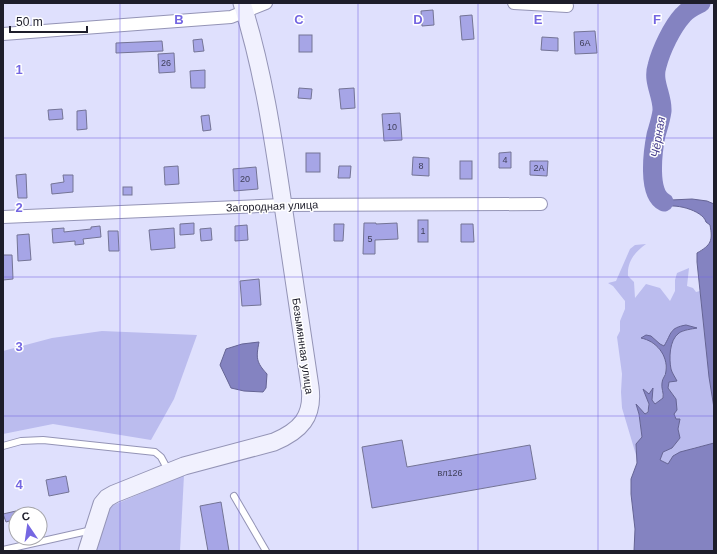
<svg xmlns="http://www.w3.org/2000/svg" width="717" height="554" font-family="Arial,sans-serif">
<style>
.green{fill:#bbbcee}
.water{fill:#8483c1;stroke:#656494}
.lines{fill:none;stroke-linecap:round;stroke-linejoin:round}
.river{stroke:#8483c1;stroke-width:19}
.building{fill:#a6a5e6;stroke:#747495}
.lane-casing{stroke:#9494b6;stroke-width:8}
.street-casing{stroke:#9494b6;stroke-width:14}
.secondary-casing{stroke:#9494b6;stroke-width:19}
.lane{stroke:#fff;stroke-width:6}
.street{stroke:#fff;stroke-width:12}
.secondary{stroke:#f1f1fe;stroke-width:17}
.grid{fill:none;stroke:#7567e2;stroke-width:1;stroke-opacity:0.55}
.labels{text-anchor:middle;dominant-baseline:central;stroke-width:3;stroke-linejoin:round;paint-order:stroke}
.number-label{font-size:9px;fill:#3f3f59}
.street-label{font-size:11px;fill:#1d1d2a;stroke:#fff}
.water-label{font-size:12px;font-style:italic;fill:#4a428f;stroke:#fff}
.grid-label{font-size:13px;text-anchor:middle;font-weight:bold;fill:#7567e2;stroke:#fff;stroke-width:3;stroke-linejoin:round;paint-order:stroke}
</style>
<rect width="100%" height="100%" fill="#dfe0fd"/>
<g class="green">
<path d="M646,244C635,252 627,261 628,276L634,282L635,298L646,284L660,288L670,301L675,291V280L677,273L689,268L687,286L693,288L696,292L700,291L709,377L714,408V443L693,448L673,456L668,464L660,460L663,452L672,448L680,438L678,429L680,419H676L673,414L676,399L668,388L669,382L677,381C675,377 672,373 671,369C669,359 669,341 678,333C682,330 691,330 696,328L686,325L671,331L669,339L664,346L660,344L651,336L641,338L648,340L660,349L665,356L666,372L662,380V385L663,398L655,404L652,400V389L649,394L644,390C647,398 652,407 645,414L637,406L639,414L642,437L636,444V455L622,408L621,392L622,374L617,337L620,331V321L625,309V301L613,286L608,283L616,281L630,249L635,245Z"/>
<polygon points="102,331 197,335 174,399 151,440 53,424 3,434 3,351 52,338"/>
<polygon points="184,475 180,551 94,551 109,507"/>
</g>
<g class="water">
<path d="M652,180L664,197L671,200L692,199L707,201L714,204V408L709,377L697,262V253C711,245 713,241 710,225L706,222C703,210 672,202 662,208C653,200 653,191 652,180Z"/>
<path d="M686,325L697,328C692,329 683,330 679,333C669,340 669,359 671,369C672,373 675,377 677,381L669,382L668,388L676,399L677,410L674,414L676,419H680L678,429L680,438L672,448L663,452L660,460L668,464L673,456L680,452L714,443V551H634L635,529L631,494V479L637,463L636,444L642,437L639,414L636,404L645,414L648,412L649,404L643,389L649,394L653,388L652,400L655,404L663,398C664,393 661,388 662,383C662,378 666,376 666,371C668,355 656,341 641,338L646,335L651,336L660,344L664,346C672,333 669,328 686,325Z"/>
<path d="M259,342C256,358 256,362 267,374L266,388L263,392L244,391L231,388L220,365L226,349L242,344Z"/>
</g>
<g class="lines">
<path class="river" d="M664,202C647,194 653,150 656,135C658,128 661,119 662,111C663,96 652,82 657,66C661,50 672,27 683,15C688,9 695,6 701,3"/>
</g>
<g class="building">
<polygon points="433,10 434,25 422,26 421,11"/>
<polygon points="472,15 474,39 462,40 460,16"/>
<polygon points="595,31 597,53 575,54 574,32"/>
<rect x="299" y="35" width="13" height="17"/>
<polygon points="542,37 558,38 558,51 541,50"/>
<polygon points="202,39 204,51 194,52 193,40"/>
<polygon points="162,41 163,51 116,53 116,43"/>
<polygon points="174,53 175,72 159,73 158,54"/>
<polygon points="205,70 205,88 191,88 190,71"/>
<polygon points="299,88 312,89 311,99 298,98"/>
<polygon points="354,88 355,108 341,109 339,89"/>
<polygon points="62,109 63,119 49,120 48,110"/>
<polygon points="86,110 87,129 77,130 77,111"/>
<polygon points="400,113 402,140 384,141 382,114"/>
<polygon points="209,115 211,130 203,131 201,116"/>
<polygon points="511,152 511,168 499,168 499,153"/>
<rect x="306" y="153" width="14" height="19"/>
<polygon points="413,157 429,158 429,176 412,175"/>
<rect x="460" y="161" width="12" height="18"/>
<polygon points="530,161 548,161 547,176 530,175"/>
<polygon points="178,166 179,184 165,185 164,167"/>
<polygon points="339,166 351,166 350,178 338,178"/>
<polygon points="256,167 258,189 234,191 233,169"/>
<polygon points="26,174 27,198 18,198 16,175"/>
<polygon points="63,175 73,175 73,192 52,194 51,184 64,182"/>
<rect x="123" y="187" width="9" height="8"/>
<rect x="418" y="220" width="10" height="22"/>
<polygon points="194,223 194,234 180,235 180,224"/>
<polygon points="364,223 376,223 376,224 397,223 398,239 375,240 375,254 363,254"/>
<polygon points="334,224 344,224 343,241 334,241"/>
<polygon points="461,224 473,224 474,242 461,242"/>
<polygon points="247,225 248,240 235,241 235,226"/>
<polygon points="100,226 101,237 83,239 84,244 75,245 75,241 53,243 52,229 64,228 64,232 91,229 91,227"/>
<polygon points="174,228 175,248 151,250 149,230"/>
<polygon points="211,228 212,240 201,241 200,229"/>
<polygon points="108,231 118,231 119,251 109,251"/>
<polygon points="29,234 31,260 18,261 17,235"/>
<polygon points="3,255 12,255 13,279 3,280"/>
<polygon points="259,279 261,305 242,306 240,281"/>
<polygon points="402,440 407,467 530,445 536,479 372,508 362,447"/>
<polygon points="66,476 69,492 49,496 46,480"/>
<polygon points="221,502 229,551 208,551 200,506"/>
<polygon points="16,511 16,519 6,522 3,514"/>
</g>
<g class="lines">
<g class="lane-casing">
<g id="lane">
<polyline points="3,446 21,441 43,440 155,452 161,457 168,470"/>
<polyline points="234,496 266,551"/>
<polyline points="3,550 92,530"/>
</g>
</g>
<g class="street-casing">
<g id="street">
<polyline points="514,3 567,6"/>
<polyline points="3,34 231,17 266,3"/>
<polyline points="3,217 283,205 541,204"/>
</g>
</g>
<g class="secondary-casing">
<path id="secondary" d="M87,551L102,504L107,498L114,494L184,466L274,442C300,431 314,417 310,387C301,326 292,266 283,205C273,137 263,69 242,3"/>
</g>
<use href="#lane" class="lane"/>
<use href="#street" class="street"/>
<use href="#secondary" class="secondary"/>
</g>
<path class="grid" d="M120,3V551M239,3V551M358,3V551M478,3V551M598,3V551M3,138H714M3,277H714M3,416H714"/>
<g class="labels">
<g class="number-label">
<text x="585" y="43">6А</text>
<text x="166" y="63">26</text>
<text x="392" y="127">10</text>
<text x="505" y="160">4</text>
<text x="421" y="166">8</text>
<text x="539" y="168">2А</text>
<text x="245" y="179">20</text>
<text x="423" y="231">1</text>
<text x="370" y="239">5</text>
<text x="450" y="473">вл126</text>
</g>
<g class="street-label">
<text transform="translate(272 206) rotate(-2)">Загородная улица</text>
<text transform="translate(303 346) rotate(82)">Безымянная улица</text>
</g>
<g class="water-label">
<text transform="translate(658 137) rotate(-81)">Чёрная</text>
</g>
</g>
<g class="grid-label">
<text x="179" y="24">B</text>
<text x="299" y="24">C</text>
<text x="418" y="24">D</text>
<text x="538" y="24">E</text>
<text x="657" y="24">F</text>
<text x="19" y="74">1</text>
<text x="19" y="212">2</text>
<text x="19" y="351">3</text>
<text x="19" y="489">4</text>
</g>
<rect width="717" height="554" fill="none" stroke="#1d1d2a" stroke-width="8"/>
<g transform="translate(28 526) rotate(347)"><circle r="19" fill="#ffffff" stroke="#a5a5aa"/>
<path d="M0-3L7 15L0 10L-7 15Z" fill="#7567e2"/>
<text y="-6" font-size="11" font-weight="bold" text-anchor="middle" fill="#1d1d2a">С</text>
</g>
<path d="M10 26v6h77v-6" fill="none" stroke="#1d1d2a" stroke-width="2"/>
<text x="16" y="26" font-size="12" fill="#1d1d2a" stroke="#ffffff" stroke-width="3" paint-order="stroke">50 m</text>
</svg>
